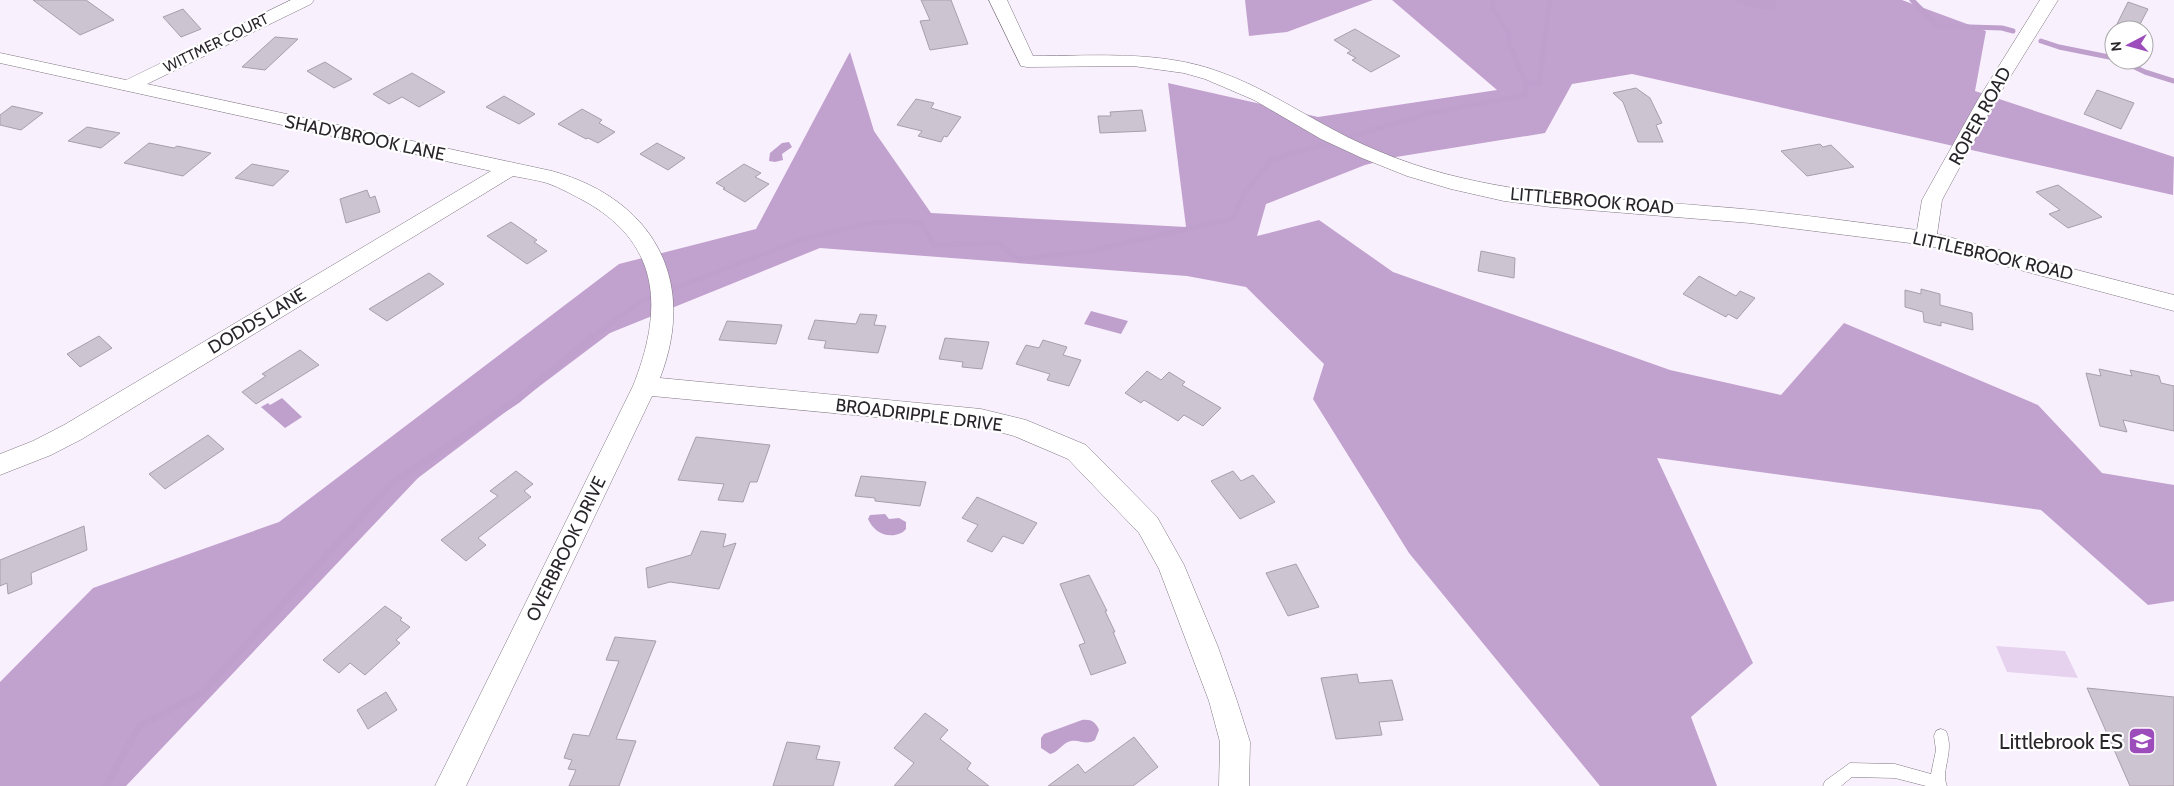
<svg xmlns="http://www.w3.org/2000/svg" width="2174" height="786" font-family="Cabin,sans-serif">
<style>
.green{fill:#e6d1ef}
.forest{fill:#c1a1ce}
.water{fill:#bfa0cd}
.lines{fill:none;stroke-linecap:round;stroke-linejoin:round}
.stream-far1{stroke:#bfa0cd;stroke-width:5}
.stream{stroke:#bfa0cd;stroke-width:7}
.building{fill:#cdc4d1;stroke:#a89fab}
.service-casing{stroke:#7f7782;stroke-width:1}
.minor-casing{stroke:#7f7782;stroke-width:1}
.service{fill:#fff;fill-rule:evenodd}
.minor{fill:#fff;fill-rule:evenodd}
.labels{text-anchor:middle;dominant-baseline:central;stroke-width:4.5;stroke-linejoin:round;paint-order:stroke}
.far-street-label{font-size:15px;fill:#29262b;stroke:#fff}
.street-label{font-size:18px;fill:#29262b;stroke:#fff}
.near-poi-label{font-size:21px;fill:#29262b;stroke:#fff;text-anchor:end}
</style>
<rect width="100%" height="100%" fill="#f9f0fd"/>
<polygon class="green" points="1996,646 2065,651 2078,678 2007,672"/>
<g class="forest">
<polygon points="1245,0 1373,0 1287,32 1249,36"/>
<polygon points="1392,0 1902,0 1986,31 1975,91 2174,157 2173,195 1632,74 1572,84 1545,133 1396,157 1365,165 1266,204 1257,236 1319,220 1393,272 1670,370 1781,395 1844,323 2038,405 2102,473 2174,485 2174,601 2148,605 2041,510 1657,458 1753,663 1691,717 1717,786 1600,786 1409,553 1313,399 1324,364 1246,287 1187,276 820,248 610,333 418,478 126,786 0,786 0,682 93,588 279,522 619,264 756,229 850,52 874,131 931,213 1186,227 1168,83 1318,117 1497,90"/>
</g>
<g class="water">
<polygon points="1733,0 1775,0 1777,5 1772,10 1753,8"/>
<polygon points="789,142 792,147 782,154 783,160 775,162 769,161 770,153 782,143"/>
<polygon points="1091,311 1128,321 1121,334 1084,324"/>
<polygon points="282,398 302,417 285,428 261,407 268,403 270,405"/>
<path d="M885,514L889,519L899,518L906,522V529L903,532C889,540 874,533 868,519L870,515Z"/>
<path d="M1082,720C1091,719 1096,722 1099,730L1095,740C1085,746 1080,739 1071,741C1062,743 1059,752 1050,754L1041,748V738L1044,734Z"/>
</g>
<g class="lines">
<g class="stream-far1">
<polyline points="1493,0 1492,7 1509,33 1509,43 1526,83"/>
<polyline points="1912,0 1938,26 2002,28 2013,31"/>
<polyline points="2041,41 2059,47 2114,58"/>
<polyline points="2120,60 2145,72 2174,81"/>
<polyline points="590,339 641,301 800,240 864,224 904,221 922,223 934,245 998,243 1018,259 1090,251 1232,219 1245,192 1271,160 1431,113 1525,95 1526,83 1539,83 1550,0"/>
</g>
<polyline class="stream" points="106,786 139,726 202,693 391,484 517,400 592,337"/>
</g>
<g class="building">
<polygon points="33,0 86,0 114,20 80,35"/>
<polygon points="921,0 951,0 968,44 930,50 920,21 930,20"/>
<polygon points="2128,2 2148,9 2137,30 2114,30"/>
<polygon points="183,9 201,29 181,37 163,17"/>
<polygon points="1355,29 1400,56 1371,72 1352,60 1356,58 1347,53 1351,51 1334,40"/>
<polygon points="275,37 298,39 265,70 242,67"/>
<polygon points="325,62 352,79 334,88 307,71"/>
<polygon points="412,73 445,92 419,107 402,97 389,104 373,94"/>
<polygon points="1636,88 1650,98 1662,123 1656,125 1663,142 1638,142 1623,102 1613,93"/>
<polygon points="2097,90 2134,103 2121,129 2084,114"/>
<polygon points="504,96 535,114 519,124 486,107"/>
<polygon points="916,99 934,103 931,108 961,117 947,137 944,136 941,142 918,136 922,131 897,125"/>
<polygon points="12,106 43,113 21,130 0,125 0,115"/>
<polygon points="582,109 602,120 599,123 615,132 598,143 588,138 586,139 558,124"/>
<polygon points="1142,110 1146,131 1100,133 1098,116 1111,116 1110,112"/>
<polygon points="87,127 120,133 101,148 68,141"/>
<polygon points="149,143 174,148 177,146 211,153 183,176 124,163"/>
<polygon points="657,143 685,158 668,170 640,154"/>
<polygon points="1820,144 1823,147 1831,145 1854,167 1807,176 1781,151"/>
<polygon points="252,164 289,171 273,186 235,178"/>
<polygon points="744,164 761,173 755,177 769,184 745,202 723,189 725,188 716,183"/>
<polygon points="2058,185 2102,217 2068,228 2049,214 2060,210 2036,192"/>
<polygon points="367,190 370,198 375,196 380,212 346,223 340,199"/>
<polygon points="511,222 537,240 534,242 547,251 527,264 487,236"/>
<polygon points="1481,251 1515,258 1514,278 1478,271"/>
<polygon points="429,273 444,284 387,321 369,309"/>
<polygon points="1699,276 1736,296 1740,291 1755,298 1737,319 1728,314 1726,317 1683,294"/>
<polygon points="1921,289 1940,294 1940,305 1972,313 1973,330 1941,322 1941,326 1924,322 1923,312 1905,307 1905,290 1921,294"/>
<polygon points="860,314 877,315 874,325 886,326 878,353 824,348 826,341 808,339 815,320 856,324"/>
<polygon points="727,321 782,325 776,344 719,340"/>
<polygon points="99,336 112,348 80,367 67,354"/>
<polygon points="945,338 989,342 982,369 962,367 963,362 939,359"/>
<polygon points="1043,340 1067,347 1063,355 1081,360 1069,386 1047,380 1050,374 1016,364 1026,345 1039,348"/>
<polygon points="300,350 319,365 256,404 242,392 266,376 262,374"/>
<polygon points="2099,369 2132,376 2130,370 2159,376 2161,383 2174,386 2174,431 2123,420 2127,432 2100,426 2086,373 2101,376"/>
<polygon points="1147,371 1161,380 1169,372 1185,382 1182,385 1221,408 1203,426 1184,415 1178,421 1144,400 1141,403 1125,393"/>
<polygon points="208,435 224,449 165,489 149,474"/>
<polygon points="696,437 770,445 757,482 750,482 743,502 718,500 724,484 678,480"/>
<polygon points="516,471 533,484 524,491 531,497 478,538 486,545 466,561 441,540 498,496 490,491"/>
<polygon points="1233,471 1241,481 1253,475 1275,502 1240,519 1211,481"/>
<polygon points="861,476 926,482 920,506 875,501 875,498 855,496"/>
<polygon points="977,497 1037,523 1023,544 1003,536 992,552 967,541 978,525 962,518"/>
<polygon points="84,526 87,550 31,573 32,584 8,594 7,583 0,586 0,560"/>
<polygon points="701,531 726,534 723,547 736,543 719,589 670,582 648,588 646,568 691,555"/>
<polygon points="1296,564 1319,607 1288,616 1266,573"/>
<polygon points="1089,575 1107,611 1105,611 1115,632 1113,632 1126,663 1091,675 1079,645 1085,643 1060,584"/>
<polygon points="385,606 402,618 400,620 410,627 396,640 400,643 365,675 350,663 339,673 323,660"/>
<polygon points="615,637 656,641 616,739 636,741 619,786 569,786 576,770 568,769 572,760 564,758 573,734 589,736 619,661 606,660"/>
<polygon points="1357,674 1359,683 1392,680 1403,720 1379,722 1382,735 1336,739 1321,678"/>
<polygon points="2087,688 2174,697 2174,786 2130,786"/>
<polygon points="386,692 397,710 368,729 357,710"/>
<polygon points="925,713 948,730 940,739 971,763 967,769 989,786 894,786 914,763 894,748"/>
<polygon points="1134,737 1158,767 1133,786 1048,786 1078,764 1085,773"/>
<polygon points="787,742 820,746 816,759 840,762 833,786 773,786"/>
</g>
<g class="lines">
<g class="service-casing">
<path id="service" d="M1941,729L1946,731C1955,752 1940,770 1947,786H1926L1895,778L1852,777L1841,786H1823L1825,781L1850,763L1895,764L1931,774L1936,750L1934,736L1936,731Z"/>
</g>
<g class="minor-casing">
<g id="minor">
<path d="M291,0H314L311,4L147,84L552,171C653,199 698,280 660,378L981,409L1026,420L1086,445L1157,517L1184,565L1218,647L1237,701L1250,742L1249,786H1219L1220,742L1209,701L1159,569L1139,533L1068,459L1014,436L981,427L652,396L466,786H435L633,386C662,313 663,247 588,203C575,196 561,188 547,183C536,180 524,178 513,176L82,439L51,455L0,475V454L33,441L64,425L491,171L0,63V53L126,80Z"/>
<path d="M989,0H1007L1033,56C1095,56 1161,50 1220,72C1260,86 1296,110 1334,130C1373,151 1418,168 1462,178C1542,197 1626,199 1707,206C1777,211 1847,221 1917,230L1922,200L1979,98L2040,0H2058L1997,98L1942,200L1937,234L2174,295V311L1926,245L1750,223L1551,207L1504,201L1451,189L1407,176L1362,158L1321,139L1254,100L1205,79L1184,73L1133,66L1027,67L1021,66Z"/>
</g>
</g>
<use href="#service" class="service"/>
<use href="#minor" class="minor"/>
</g>
<defs>
<g id="school-square" transform="scale(1.4375)"><rect x="-9" y="-9" width="18" height="18" rx="4" fill="#9d4cbc" stroke="#fff"/><path d="M0-5L7-2L0 1L-7-2ZM-4 1L0 2.5L4 1V4Q0 6-4 4Z" fill="#fff"/></g>
</defs>
<g fill-rule="evenodd">
<use href="#school-square" x="2142" y="741"/>
</g>
<g class="labels">
<g class="far-street-label">
<text transform="translate(216 43) rotate(-26)">WITTMER COURT</text>
</g>
<g class="street-label">
<text transform="translate(1980 116) rotate(-61)">ROPER ROAD</text>
<text transform="translate(365 138) rotate(12)">SHADYBROOK LANE</text>
<text transform="translate(1592 201) rotate(5)">LITTLEBROOK ROAD</text>
<text transform="translate(1993 256) rotate(13)">LITTLEBROOK ROAD</text>
<text transform="translate(257 321) rotate(-31)">DODDS LANE</text>
<text transform="translate(919 415) rotate(7)">BROADRIPPLE DRIVE</text>
<text transform="translate(566 549) rotate(-64)">OVERBROOK DRIVE</text>
</g>
<g class="near-poi-label">
<text x="2123" y="741">Littlebrook ES</text>
</g>
</g>
<g transform="translate(2129 45) rotate(264)"><circle r="24" fill="#ffffff" stroke="#a9a8aa"/>
<path d="M0-4L9 19L0 12L-9 19Z" fill="#9d4cbc"/>
<text y="-8" font-size="14" font-weight="bold" text-anchor="middle" fill="#29262b">N</text>
</g>
</svg>
